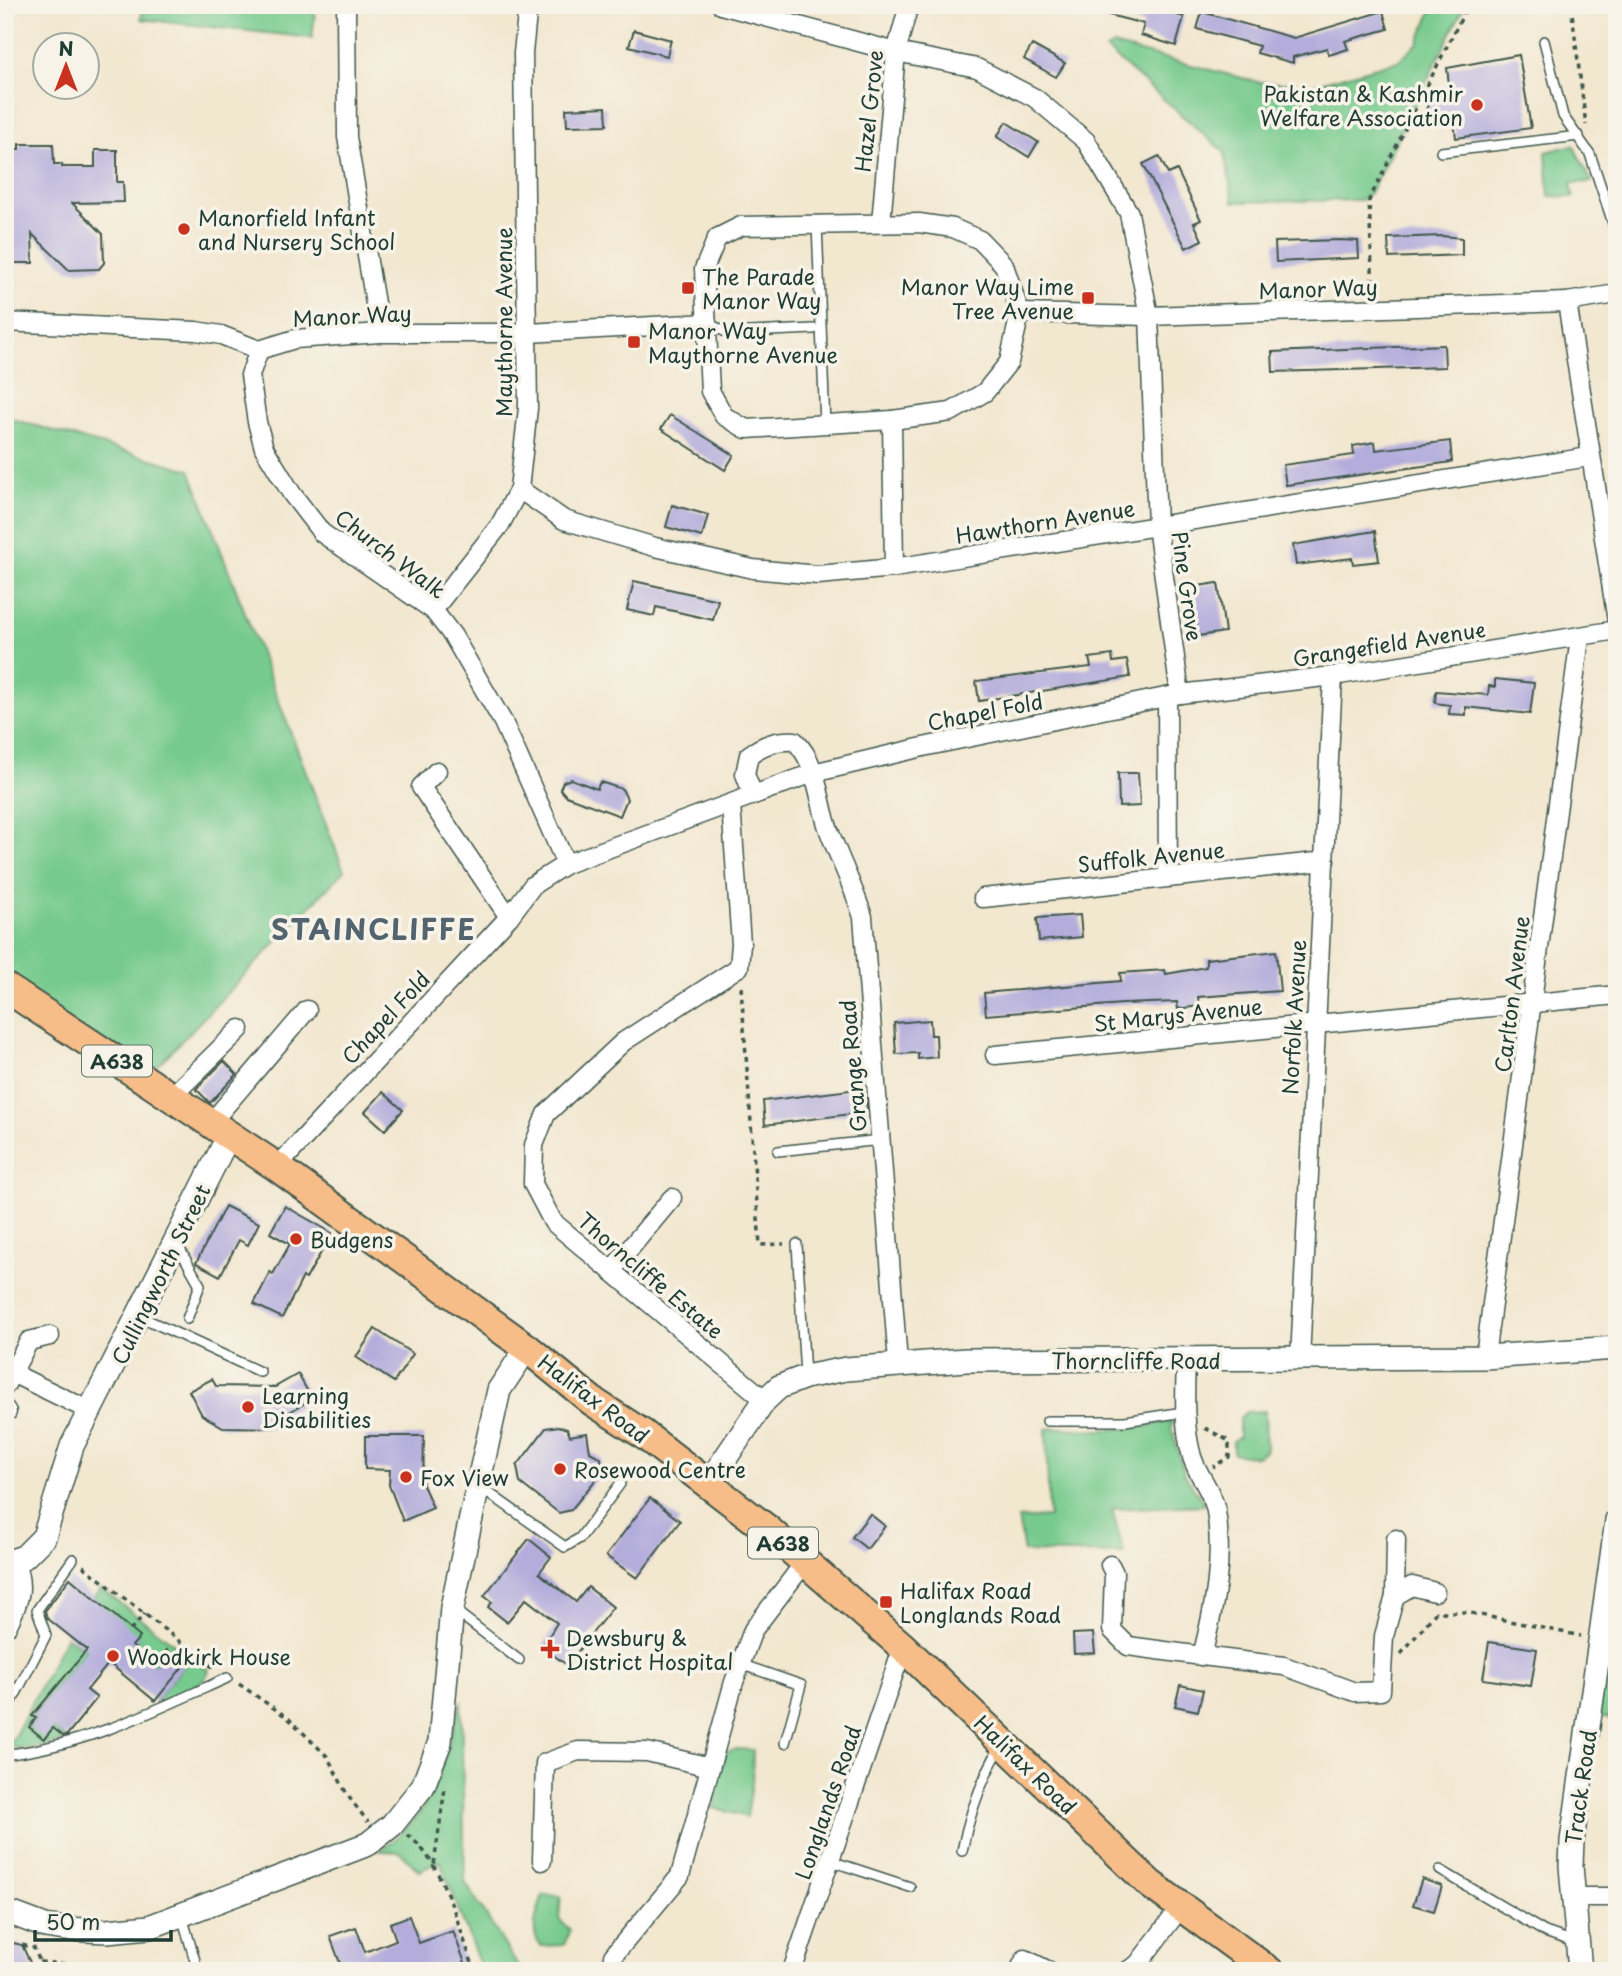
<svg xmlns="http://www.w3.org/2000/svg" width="1622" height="1976" font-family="'Playpen Sans',sans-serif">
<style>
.green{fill:#76ca8d;stroke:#4a8460;stroke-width:2}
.building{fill:#b4addc}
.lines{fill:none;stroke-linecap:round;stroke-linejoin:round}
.service-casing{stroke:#3f564b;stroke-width:12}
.minor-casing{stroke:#3f564b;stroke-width:21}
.tertiary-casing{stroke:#3f564b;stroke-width:26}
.primary-casing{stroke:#3f564b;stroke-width:32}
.path{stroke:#3f564b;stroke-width:3.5;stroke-dasharray:5 5;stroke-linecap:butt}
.service{stroke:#fff;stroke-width:9}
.minor{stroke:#fff;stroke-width:18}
.tertiary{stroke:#fff;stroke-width:23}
.primary{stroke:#f7bd88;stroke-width:28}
.poi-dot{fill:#c8321e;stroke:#f7f3e8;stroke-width:2.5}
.labels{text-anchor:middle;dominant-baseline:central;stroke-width:7;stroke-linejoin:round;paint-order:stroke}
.shield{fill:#f7f3e8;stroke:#60746a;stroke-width:2}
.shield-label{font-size:19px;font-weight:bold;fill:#1f3d34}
.poi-label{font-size:21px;fill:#1f3d34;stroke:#f7f3e8;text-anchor:start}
.street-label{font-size:21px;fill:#1f3d34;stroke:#f7f3e8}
.district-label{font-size:28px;font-weight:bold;letter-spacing:2px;fill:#53646f;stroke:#f7f3e8}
</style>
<rect width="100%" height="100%" fill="#f7f3e8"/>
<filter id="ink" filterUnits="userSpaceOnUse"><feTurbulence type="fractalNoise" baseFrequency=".0143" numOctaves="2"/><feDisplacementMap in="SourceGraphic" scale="14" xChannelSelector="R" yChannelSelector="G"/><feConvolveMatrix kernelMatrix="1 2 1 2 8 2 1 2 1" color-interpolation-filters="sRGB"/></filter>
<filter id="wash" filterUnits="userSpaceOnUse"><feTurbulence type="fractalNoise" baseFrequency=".00686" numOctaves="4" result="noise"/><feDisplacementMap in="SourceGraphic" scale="28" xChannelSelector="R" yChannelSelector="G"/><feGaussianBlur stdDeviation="1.57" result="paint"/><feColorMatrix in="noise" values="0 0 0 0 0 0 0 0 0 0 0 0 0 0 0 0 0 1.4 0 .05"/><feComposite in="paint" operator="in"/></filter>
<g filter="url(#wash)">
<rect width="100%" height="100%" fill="#f2e7cf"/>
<g class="green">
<polygon points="143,5 316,5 312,38 141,19"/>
<polygon points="1434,5 1465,5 1370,193 1362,200 1233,202 1225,153 1106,49 1113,45 1258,82 1313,85 1398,61 1418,43"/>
<polygon points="1573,145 1592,182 1571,183 1574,197 1549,196 1546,152"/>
<polygon points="5,417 190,470 344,871 145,1079 5,987"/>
<polygon points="1265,1411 1266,1450 1257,1457 1233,1453 1233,1441 1239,1437 1239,1419 1246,1412"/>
<path d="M1172,1421L1171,1427L1185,1475L1205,1505L1112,1509L1124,1554L1024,1552L1018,1519L1049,1517L1046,1429C1064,1426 1078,1430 1095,1430C1122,1430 1146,1426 1172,1421Z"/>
<path d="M101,1589L209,1670C204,1689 175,1696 160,1703L155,1701L185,1664L167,1650L155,1665L132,1646L139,1638L89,1604Z"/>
<path d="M66,1637L87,1650L33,1715L36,1718L29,1726L44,1738L53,1728L65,1738L64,1741C45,1746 24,1752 5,1745V1738L12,1741Z"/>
<polygon points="1596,1666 1617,1669 1617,1720 1590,1713"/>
<path d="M461,1701L465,1882L521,1971H482L440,1861L419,1871L400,1852L379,1851C441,1807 440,1768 461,1701Z"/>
<polygon points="738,1749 753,1750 752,1784 747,1817 713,1808 725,1752"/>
<path d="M543,1895L561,1896L559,1919L570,1930L564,1945L541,1946C528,1931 538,1912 543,1895Z"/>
</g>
<g id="blocks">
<g class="building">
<polygon points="1091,5 1142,5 1184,17 1176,46 1141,35 1144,24 1090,10"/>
<polygon points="1383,11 1388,29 1345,41 1348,49 1329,55 1327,48 1293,57 1293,63 1257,53 1259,46 1197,29 1202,12 1294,38"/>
<polygon points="634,30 671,40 667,56 629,46"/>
<polygon points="1032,45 1065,63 1056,77 1024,59"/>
<polygon points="1519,55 1531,128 1456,138 1453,115 1424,118 1430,96 1450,92 1447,68"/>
<polygon points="606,107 607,125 567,126 566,109"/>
<polygon points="1006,122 1038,142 1029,157 997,137"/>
<polygon points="19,144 53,144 54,164 62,164 62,167 95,167 95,150 117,150 117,182 123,182 124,202 72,203 103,234 104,263 99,269 69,270 32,234 33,263 13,263 12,255 5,255 5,149 19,149"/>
<polygon points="1159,156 1168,174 1177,170 1201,220 1194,223 1202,240 1186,248 1143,164"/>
<polygon points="1442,236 1462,238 1462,255 1389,258 1388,238"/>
<polygon points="1340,240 1358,241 1359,258 1276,262 1275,242"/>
<polygon points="1444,345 1445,367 1273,372 1272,352"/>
<polygon points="670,415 734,455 725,470 661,429"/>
<polygon points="1450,441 1452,462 1286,485 1283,465 1354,455 1353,446 1375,442 1376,450"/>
<polygon points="672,505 708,515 702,537 666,527"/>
<polygon points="1375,531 1379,561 1353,564 1352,558 1296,565 1293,545"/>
<polygon points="634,581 718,600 713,620 656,607 654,616 627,610"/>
<polygon points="1218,583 1225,632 1198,636 1191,587"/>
<polygon points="1112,655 1113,662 1127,660 1130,677 979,701 976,681 1091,667 1089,658"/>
<polygon points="1495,679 1534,683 1530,714 1466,707 1466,715 1449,714 1450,705 1435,703 1436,691 1488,695 1489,686 1495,687"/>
<polygon points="1118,773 1138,773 1140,806 1119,807"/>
<polygon points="571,779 597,789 600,782 622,789 627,799 620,816 566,796 560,789 563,782"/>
<polygon points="1080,915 1082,937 1039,941 1037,918"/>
<polygon points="1276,951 1280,991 1198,997 1199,1006 1178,1009 1177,1002 1122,1004 986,1015 984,993 1121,981 1120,973 1165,970 1166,974 1206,967 1206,959"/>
<polygon points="930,1020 931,1035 936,1035 937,1057 918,1059 918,1053 896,1054 894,1023"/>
<polygon points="224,1061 237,1074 210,1103 196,1089"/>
<polygon points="865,1088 867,1112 765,1125 763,1101"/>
<polygon points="383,1092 403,1110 385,1130 365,1112"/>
<polygon points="225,1206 259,1223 248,1245 239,1240 220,1276 196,1263"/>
<polygon points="285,1206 332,1233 306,1279 303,1277 282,1318 254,1304 270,1272 273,1274 290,1244 270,1233"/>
<polygon points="375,1329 413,1354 394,1382 356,1357"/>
<polygon points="298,1374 312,1399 274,1421 274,1428 223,1427 202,1415 189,1391 212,1379 216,1386 275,1387"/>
<polygon points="559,1426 567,1429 570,1436 587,1433 590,1452 601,1458 602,1472 571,1510 559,1513 520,1483 517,1466 546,1428"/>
<polygon points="365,1436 424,1436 423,1485 433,1508 403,1521 389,1485 390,1470 365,1469"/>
<polygon points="650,1498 680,1521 637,1578 606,1556"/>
<polygon points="870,1514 885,1526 867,1549 852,1537"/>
<polygon points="529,1539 551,1557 539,1573 576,1602 588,1587 613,1607 567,1665 542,1647 557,1623 526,1599 507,1622 488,1607 492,1602 484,1596"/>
<polygon points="70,1578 140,1637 132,1646 155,1665 167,1650 185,1664 155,1701 109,1663 87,1690 97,1698 67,1735 63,1736 53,1728 44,1739 29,1727 36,1718 32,1716 87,1650 47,1618 45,1611"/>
<polygon points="1093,1633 1095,1653 1074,1654 1073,1634"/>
<polygon points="1489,1642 1537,1649 1531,1686 1483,1679"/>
<polygon points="1180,1685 1203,1690 1198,1711 1175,1706"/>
<polygon points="1422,1879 1442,1886 1434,1911 1413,1905"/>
<polygon points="409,1916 419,1943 453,1931 468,1971 343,1971 330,1936 356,1927 365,1952 396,1940 390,1923"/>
<polygon points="5,1941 22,1945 34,1971 5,1971"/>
</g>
</g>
</g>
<g filter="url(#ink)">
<use href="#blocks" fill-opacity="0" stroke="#3f564b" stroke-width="2"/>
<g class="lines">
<g class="service-casing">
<g id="service">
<polyline points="1544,41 1563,116 1590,154 1617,235"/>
<polyline points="1441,152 1579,136"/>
<polyline points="817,224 825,425"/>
<polyline points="707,323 728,333 814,329"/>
<polyline points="778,1151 881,1140"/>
<polyline points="177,1244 200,1285 187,1319"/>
<polyline points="797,1244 805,1375"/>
<polyline points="139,1316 260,1372"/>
<polyline points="1047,1421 1125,1421 1184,1412"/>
<polyline points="479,1486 565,1547 580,1538 620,1484"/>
<polyline points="453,1609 519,1660"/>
<polyline points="740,1664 801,1685 785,1743"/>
<polyline points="5,1715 46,1635 37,1610 73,1559"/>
<path d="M5,1752L10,1754C88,1744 156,1710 227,1678"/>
<path d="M962,1851C969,1815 982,1779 1000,1747"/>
<polyline points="831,1861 910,1887"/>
<polyline points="1440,1870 1545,1932 1574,1942"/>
<polyline points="182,1916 198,1971"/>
</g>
</g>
<g class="minor-casing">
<g id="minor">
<polyline points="346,5 347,137 380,333"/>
<polyline points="721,5 896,52 977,68 1035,98 1086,141 1129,213 1149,316 1157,526 1180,694"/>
<polyline points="881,223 896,52 909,5"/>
<polygon points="919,223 953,228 980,240 1004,265 1020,313 1009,362 985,392 951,412 892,420 746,429 724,416 710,391 704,269 717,238 741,226"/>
<polyline points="1567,302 1617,621"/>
<polyline points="1020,313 1149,316 1567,302 1617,294"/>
<polyline points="5,322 196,331 221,335 259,350 295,339 380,333 528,333 707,323"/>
<polyline points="259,350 250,375 257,422 264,448 292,494 322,533 433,610 453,636 503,722 566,864"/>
<polyline points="892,420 894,568"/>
<polyline points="519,489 564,520 655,547 753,569 818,575 894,568 1589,457"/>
<polyline points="433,610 500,525 519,489 528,408 523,53 528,5"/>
<polyline points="1167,697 1168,876"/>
<polyline points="437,771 421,787 509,917"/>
<path d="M753,795L745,774L749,755C764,744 777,740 795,741C820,766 818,805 831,836C842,864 854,889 863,917L898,1363"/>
<polyline points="731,805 741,944 739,967 623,1042 546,1114 534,1145 533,1184 553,1222 765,1400"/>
<polyline points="983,898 1325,861"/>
<polyline points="995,1055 1617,995"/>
<polyline points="172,1096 240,1029"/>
<polyline points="210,1124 307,1010"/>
<polyline points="277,1167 509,917 533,885 566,864 813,773 923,747 1180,694 1333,676 1617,630"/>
<polyline points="611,1271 672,1198"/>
<polyline points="1485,1357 1580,637"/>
<polyline points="1300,1360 1333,676"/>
<polyline points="12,1373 29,1341 50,1336"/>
<polyline points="5,1386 12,1373 92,1412"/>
<polyline points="5,1409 7,1412"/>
<path d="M1110,1565L1114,1573L1112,1630L1128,1646L1202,1656C1214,1609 1224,1560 1216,1511C1213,1492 1198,1476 1192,1457C1183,1425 1185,1393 1186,1360"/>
<polyline points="1395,1596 1396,1539"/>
<polyline points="1202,1656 1284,1666 1355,1692 1381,1691 1384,1636 1395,1596 1412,1586 1435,1592"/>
<polyline points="542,1861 545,1763 578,1751 647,1752 710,1767"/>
<polyline points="1573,1897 1617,1897"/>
<polyline points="614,1971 613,1956 680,1876 734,1682 753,1630 805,1562"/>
<polyline points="792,1971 903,1647"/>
<polyline points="1019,1971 1025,1959 1049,1971"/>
<polyline points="1127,1971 1138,1964 1180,1908"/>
</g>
</g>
<g class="tertiary-casing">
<g id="tertiary">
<polyline points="707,1485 765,1400 779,1387 805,1377 846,1369 966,1360 1485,1357 1617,1348"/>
<path d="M5,1625C17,1601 23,1586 11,1561L24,1557L44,1537L72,1446L228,1137"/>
<polyline points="5,1911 45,1926 65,1929 107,1931 149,1927 368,1844 392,1825 423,1786 440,1742 452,1608 478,1485 499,1390 527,1348"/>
<polyline points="1580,1971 1571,1866 1572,1841 1617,1520"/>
</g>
</g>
<g class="primary-casing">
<polyline id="primary" points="5,987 277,1167 527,1348 592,1401 643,1434 767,1529 903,1647 1150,1884 1269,1971"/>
</g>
<g class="path">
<polyline points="1571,5 1586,125"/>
<polyline points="1373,292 1369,200 1468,5"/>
<polyline points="741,987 760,1245 784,1244"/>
<polyline points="1205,1428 1229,1441 1229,1457 1213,1467"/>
<polyline points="83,1566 215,1669"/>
<polyline points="130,1630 145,1614"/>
<polyline points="1401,1654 1436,1612 1466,1612 1581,1636"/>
<polyline points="239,1684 288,1718 327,1756 348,1796 368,1822"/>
<path d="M407,1835C442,1858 460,1932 475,1971"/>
<polyline points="434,1864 445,1788"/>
<polyline points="22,1945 34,1948 40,1962"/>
<polyline points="35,1971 40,1962 163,1971"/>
</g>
<use href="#service" class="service"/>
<use href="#minor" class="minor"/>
<use href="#tertiary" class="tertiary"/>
<use href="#primary" class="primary"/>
</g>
</g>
<g class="poi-dot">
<circle cx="1477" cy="105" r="7"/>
<circle cx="184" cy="229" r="7"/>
<rect x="681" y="281" width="14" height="14" rx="3.5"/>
<rect x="1081" y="291" width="14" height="14" rx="3.5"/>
<rect x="627" y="335" width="14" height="14" rx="3.5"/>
<circle cx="296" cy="1239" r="7"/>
<circle cx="248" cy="1407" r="7"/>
<circle cx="560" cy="1469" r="7"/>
<circle cx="406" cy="1477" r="7"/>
<rect x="879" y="1595" width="14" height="14" rx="3.5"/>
<path d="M546.5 1638.5h7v7h7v7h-7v7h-7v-7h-7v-7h7z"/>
<circle cx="113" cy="1656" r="7"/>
</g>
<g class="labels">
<g class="shield">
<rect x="82" y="1045.5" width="70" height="31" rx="5"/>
<rect x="748" y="1527.5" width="70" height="31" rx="5"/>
</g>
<g class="shield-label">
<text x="117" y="1061">A638</text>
<text x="783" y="1543">A638</text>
</g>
<g class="poi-label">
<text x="1463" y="93" text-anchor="end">Pakistan &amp; Kashmir<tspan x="1463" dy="24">Welfare Association</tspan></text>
<text x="198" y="217">Manorfield Infant<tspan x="198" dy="24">and Nursery School</tspan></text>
<text x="702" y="276">The Parade<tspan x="702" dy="24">Manor Way</tspan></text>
<text x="1074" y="286" text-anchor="end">Manor Way Lime<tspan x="1074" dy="24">Tree Avenue</tspan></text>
<text x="648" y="330">Manor Way<tspan x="648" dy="24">Maythorne Avenue</tspan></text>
<text x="310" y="1239">Budgens</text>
<text x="262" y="1395">Learning<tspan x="262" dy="24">Disabilities</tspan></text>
<text x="574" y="1469">Rosewood Centre</text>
<text x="420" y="1477">Fox View</text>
<text x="900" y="1590">Halifax Road<tspan x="900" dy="24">Longlands Road</tspan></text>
<text x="566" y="1637">Dewsbury &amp;<tspan x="566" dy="24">District Hospital</tspan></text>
<text x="127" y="1656">Woodkirk House</text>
</g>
<g class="street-label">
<text transform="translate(868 111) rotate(-84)">Hazel Grove</text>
<text transform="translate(1318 288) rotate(-2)">Manor Way</text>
<text transform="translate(352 315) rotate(-3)">Manor Way</text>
<text transform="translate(503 322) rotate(-90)">Maythorne Avenue</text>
<text transform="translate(1045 521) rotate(-9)">Hawthorn Avenue</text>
<text transform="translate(391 553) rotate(37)">Church Walk</text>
<text transform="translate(1188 586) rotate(82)">Pine Grove</text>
<text transform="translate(1389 643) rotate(-9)">Grangefield Avenue</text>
<text transform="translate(985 711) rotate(-11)">Chapel Fold</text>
<text transform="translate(1151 856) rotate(-6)">Suffolk Avenue</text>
<text transform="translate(1511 994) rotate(-83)">Carlton Avenue</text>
<text transform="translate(1178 1014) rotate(-6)">St Marys Avenue</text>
<text transform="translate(385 1017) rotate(-47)">Chapel Fold</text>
<text transform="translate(1293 1017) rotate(-87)">Norfolk Avenue</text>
<text transform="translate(852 1066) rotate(-95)">Grange Road</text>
<text transform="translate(160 1274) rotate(-64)">Cullingworth Street</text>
<text transform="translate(651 1275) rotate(40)">Thorncliffe Estate</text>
<text x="1136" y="1360">Thorncliffe Road</text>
<text transform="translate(594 1398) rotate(37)">Halifax Road</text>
<text transform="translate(1026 1764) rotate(44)">Halifax Road</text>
<text transform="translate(1580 1787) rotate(-82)">Track Road</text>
<text transform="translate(827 1802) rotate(-71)">Longlands Road</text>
</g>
<g class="district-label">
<text x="374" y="928">STAINCLIFFE</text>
</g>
</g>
<rect width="1622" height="1976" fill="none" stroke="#f7f3e8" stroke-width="28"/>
<g transform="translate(66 66)"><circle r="33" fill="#f7f3e8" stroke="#a1aaa0" stroke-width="2"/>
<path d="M0-5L12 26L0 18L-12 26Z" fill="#c8321e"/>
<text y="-10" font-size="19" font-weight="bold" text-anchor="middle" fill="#1f3d34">N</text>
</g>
<path d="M35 1930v10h136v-10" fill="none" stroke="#1f3d34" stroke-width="3.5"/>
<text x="46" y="1930" font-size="21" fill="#1f3d34" stroke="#f7f3e8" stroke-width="5" paint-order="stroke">50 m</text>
</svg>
